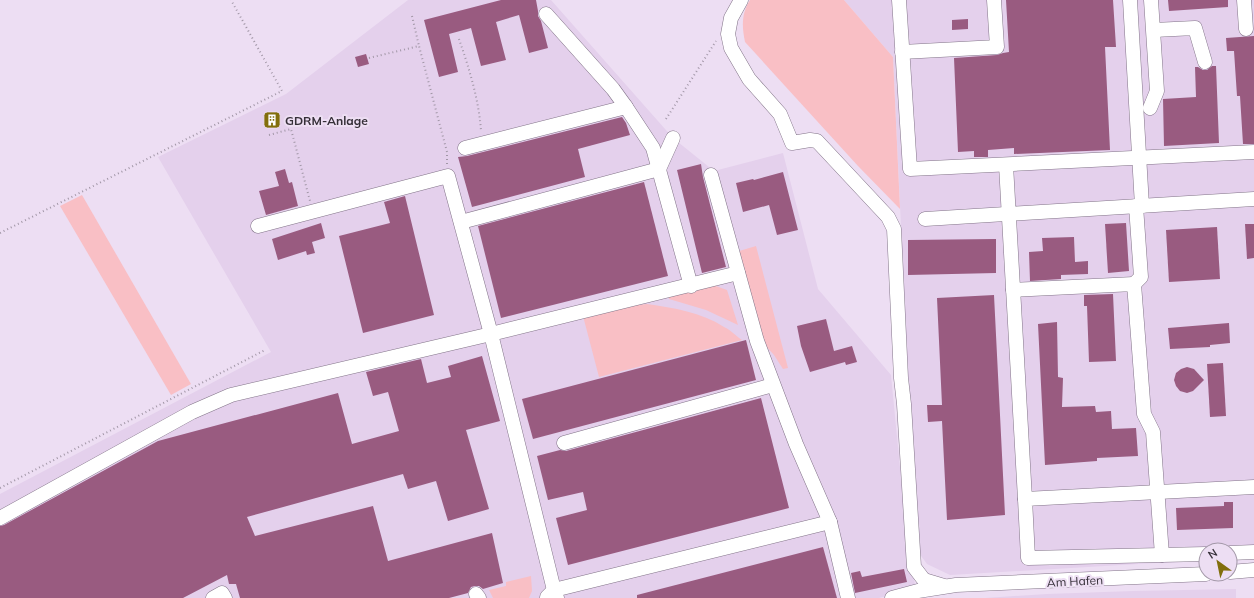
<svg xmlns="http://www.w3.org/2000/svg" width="1254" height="598" font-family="Mulish,sans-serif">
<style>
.built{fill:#e4d0ec}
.green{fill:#f9bfc5}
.building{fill:#995b80}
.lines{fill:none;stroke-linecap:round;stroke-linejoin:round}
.minor-casing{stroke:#827488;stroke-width:15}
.path{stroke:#a297a7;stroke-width:2;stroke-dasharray:1 3;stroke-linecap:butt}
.minor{stroke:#fff;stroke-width:14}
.labels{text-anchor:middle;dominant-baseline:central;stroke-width:4;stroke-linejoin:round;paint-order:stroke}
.poi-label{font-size:12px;font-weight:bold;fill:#352f38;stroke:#eddef3;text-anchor:start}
.street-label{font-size:12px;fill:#352f38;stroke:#eddef3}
</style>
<rect width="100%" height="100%" fill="#eddef3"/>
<g class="built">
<polygon points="408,0 551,0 673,138 714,171 783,153 818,289 891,375 909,560 916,588 879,598 0,598 0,494 271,352 158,157 286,94"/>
<polygon points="844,0 1254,0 1254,557 1230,550 1206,550 1206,560 950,575 927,564 919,553 908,375 893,57"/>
<polygon points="1236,589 1236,598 985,598 1047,594 1133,591"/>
</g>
<g class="green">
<path d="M750,0H844L893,57L900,209L858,166L745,42C742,27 741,14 750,0Z"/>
<polygon points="82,195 191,384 171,395 60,206"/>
<polygon points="756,246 788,368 783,369 774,355 762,342 736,252"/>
<polygon points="713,285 727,290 738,325 706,310 669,299 668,295"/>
<path d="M647,304C674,308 701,312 724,327C731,330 736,336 742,340L599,377L583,316L619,307Z"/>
<polygon points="531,576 532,591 529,598 493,598 489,590 506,586 506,582"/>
</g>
<g class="building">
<polygon points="501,0 536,0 538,11 538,16 541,21 548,48 529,53 519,15 496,22 506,60 481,66 471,28 449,34 458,72 439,77 424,20"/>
<polygon points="1006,0 1113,0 1116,47 1105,47 1110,150 1014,154 1014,148 988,150 988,157 974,157 974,151 958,152 954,58 997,55 1003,53 1009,52"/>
<polygon points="1168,0 1228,0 1228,7 1169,11"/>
<polygon points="968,19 968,29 952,30 952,20"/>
<polygon points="1254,36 1254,144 1243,144 1240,96 1237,96 1234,51 1227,51 1226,38"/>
<polygon points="366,54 369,64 358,67 355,57"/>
<polygon points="1212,66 1216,66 1219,143 1164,146 1163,99 1196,97 1195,67 1198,67 1203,70 1207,70"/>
<polygon points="622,117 626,123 630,135 578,149 585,177 472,207 458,157 467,156"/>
<polygon points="701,164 703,177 726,267 702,273 677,170"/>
<polygon points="285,169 289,183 292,182 298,206 266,215 259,191 279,186 275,172"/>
<polygon points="783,172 798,230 777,235 769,205 743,212 736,183 753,179 754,180"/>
<polygon points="644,182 668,276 501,318 478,226"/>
<polygon points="405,196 434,315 363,333 339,236 390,223 384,202"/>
<polygon points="321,223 325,238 312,242 315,253 307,255 306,251 278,260 272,239"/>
<polygon points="1126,223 1129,271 1108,273 1105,224"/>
<polygon points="1245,224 1254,224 1254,258 1247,259"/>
<polygon points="1217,227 1220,279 1169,282 1166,230"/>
<polygon points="1074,237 1075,262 1088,261 1088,274 1061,275 1061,279 1030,281 1029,252 1043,251 1042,238"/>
<polygon points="996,239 996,273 908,275 908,240"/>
<polygon points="1113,294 1116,361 1089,362 1087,306 1084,306 1084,295"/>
<polygon points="994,295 1005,515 947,520 942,421 928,422 927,405 942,405 937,298"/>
<polygon points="826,319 834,351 852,346 857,362 846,365 845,362 810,372 801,346 797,326"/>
<polygon points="1057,322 1058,377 1063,378 1062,407 1095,406 1096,412 1111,411 1112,429 1136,428 1138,456 1097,458 1097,461 1045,465 1038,324"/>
<polygon points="1229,323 1230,343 1210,345 1210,347 1170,349 1168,328"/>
<polygon points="746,340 756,380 533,439 522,399"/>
<polygon points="482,356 500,421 466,430 489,509 448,521 436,481 408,489 403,474 247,517 255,536 373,506 388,561 492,533 503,583 483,589 479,586 475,586 471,587 468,593 449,598 240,598 236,584 229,584 227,575 183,598 0,598 0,526 4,525 158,441 338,393 352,444 399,431 388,392 373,396 366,372 421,359 427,383 451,377 448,366"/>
<polygon points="1223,363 1226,416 1210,417 1207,364"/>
<polygon points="1187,367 1194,369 1204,380 1193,391 1187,393 1180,391 1176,386 1174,380 1176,373 1181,369"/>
<polygon points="761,398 789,508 568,565 556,518 587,510 583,492 548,500 537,456 560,450 566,451"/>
<polygon points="1224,502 1233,502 1233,528 1177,530 1176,508 1224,506"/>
<polygon points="823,547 837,598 637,598 637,595"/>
<polygon points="904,569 907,582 855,593 851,573 860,571 862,577"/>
</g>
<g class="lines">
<g class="minor-casing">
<g id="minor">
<polyline points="741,0 731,18 728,34 731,48 749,79 780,114 792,143 810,140 817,141 888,217 894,229 901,378 904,404 914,567 924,580 944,586"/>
<polyline points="899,0 910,169 1254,152"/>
<polyline points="1130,0 1142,206"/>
<polyline points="1244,0 1246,29"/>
<polyline points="546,14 613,89 626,107"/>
<polyline points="1154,30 1195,28 1205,62"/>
<polyline points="902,52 997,47 994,0"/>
<polyline points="1150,108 1157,91 1151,0"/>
<polyline points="465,148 626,107 653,148 691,286"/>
<polyline points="1006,165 1025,499"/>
<polyline points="659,169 673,138"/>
<polyline points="711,175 757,341 796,444 830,522 848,598"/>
<polyline points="925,219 1254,199"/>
<polyline points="461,222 659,169"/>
<polyline points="258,226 448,176 491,334 554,590 557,598"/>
<polyline points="1134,284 1141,277 1136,206"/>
<polyline points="1013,290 1134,284 1144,414 1153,432 1162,555"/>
<polyline points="564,443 773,385"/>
<polyline points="0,518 192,412 231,395 491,334 738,273"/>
<polyline points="1230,553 1254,552"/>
<polyline points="1206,554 1028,558 1025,499 1254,487"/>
<polyline points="1230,572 1254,570"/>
<polyline points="476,594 479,598"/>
<polyline points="547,597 554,590 830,522"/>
<polyline points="213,598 222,593 225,598"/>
<polyline points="892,598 918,591 956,585 1206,574"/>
</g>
</g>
<g class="path">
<polyline points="412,16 419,46"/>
<path d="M459,39C469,68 479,100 481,131"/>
<polyline points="369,58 419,46 447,152 447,165"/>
<polyline points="666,119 716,41"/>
<polyline points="269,135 291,129 310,201"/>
<polyline points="0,233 282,91 231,0"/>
<polyline points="0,488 265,350"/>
</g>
<use href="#minor" class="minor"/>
</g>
<defs>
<g id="building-square" transform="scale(0.9)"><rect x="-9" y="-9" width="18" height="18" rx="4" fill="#826e0c" stroke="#eddef3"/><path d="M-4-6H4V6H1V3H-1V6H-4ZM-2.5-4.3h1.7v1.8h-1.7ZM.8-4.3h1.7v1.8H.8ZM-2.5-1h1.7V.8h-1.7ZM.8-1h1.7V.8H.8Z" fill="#fff"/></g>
</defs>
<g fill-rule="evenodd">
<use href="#building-square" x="272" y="120"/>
</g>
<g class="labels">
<g class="poi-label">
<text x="285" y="120">GDRM-Anlage</text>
</g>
<g class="street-label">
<text transform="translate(1075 581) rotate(-3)">Am Hafen</text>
</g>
</g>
<g transform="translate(1218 562) rotate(327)"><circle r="19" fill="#eddef3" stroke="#a398a8"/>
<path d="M0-3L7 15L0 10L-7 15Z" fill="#826e0c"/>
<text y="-6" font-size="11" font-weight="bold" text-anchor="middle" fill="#352f38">N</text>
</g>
</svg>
